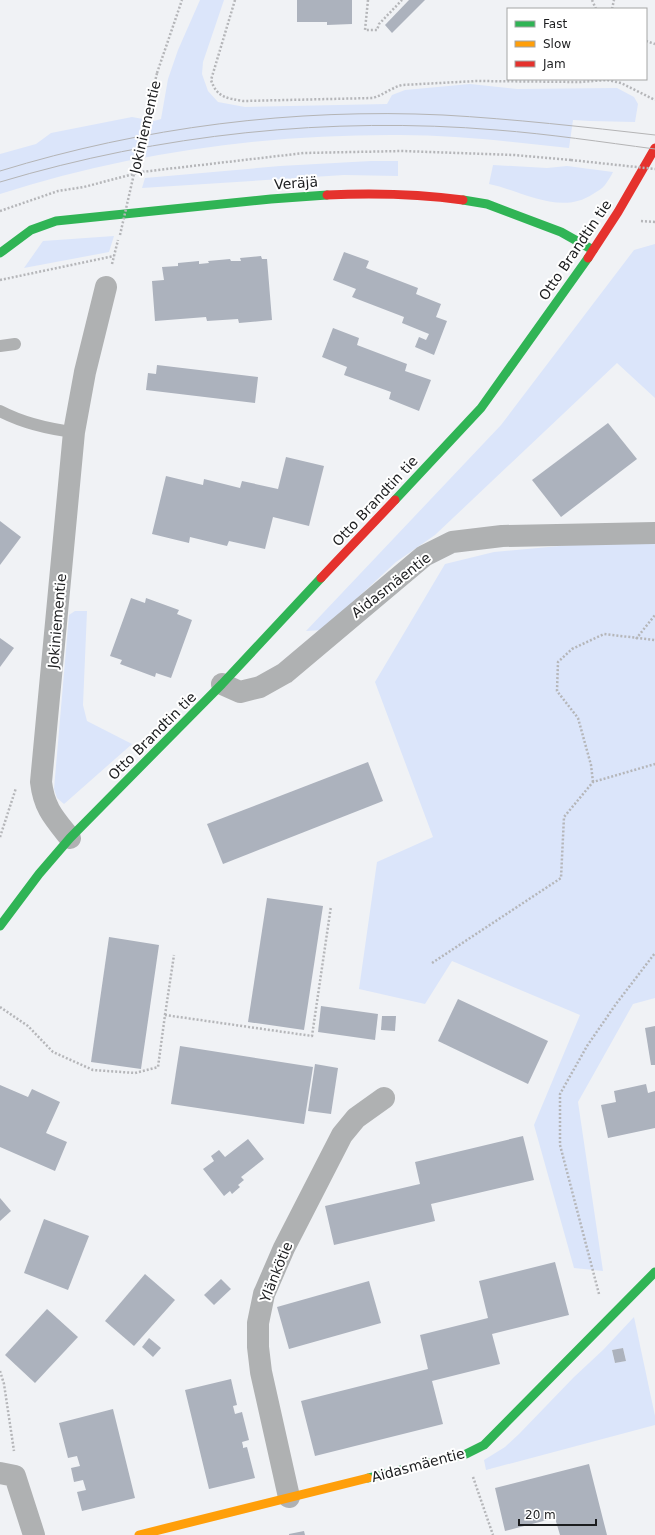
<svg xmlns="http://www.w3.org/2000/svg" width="655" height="1535" font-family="'DejaVu Sans',sans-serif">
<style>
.green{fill:#dbe5fa;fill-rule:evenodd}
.building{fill:#acb2bd}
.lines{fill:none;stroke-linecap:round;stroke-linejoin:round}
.path{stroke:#b5b6b9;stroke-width:2.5;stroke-dasharray:2 2;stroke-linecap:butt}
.lane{stroke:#afb1b2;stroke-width:12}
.street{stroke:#afb1b2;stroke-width:22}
.fast{stroke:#30b455;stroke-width:9}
.slow{stroke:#ff9f0a;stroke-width:9}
.jam{stroke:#e5322d;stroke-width:9}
.tram{stroke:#b4b4b5;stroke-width:1}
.path-bridge{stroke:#b5b6b9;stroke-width:2.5;stroke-dasharray:2 2;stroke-linecap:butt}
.labels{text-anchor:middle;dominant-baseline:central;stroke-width:4;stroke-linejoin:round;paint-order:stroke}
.street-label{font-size:14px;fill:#1c1d1f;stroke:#fff}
</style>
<rect width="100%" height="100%" fill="#f0f2f5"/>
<g class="green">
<path d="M200,0H224L203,62L202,74L208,91L218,102L245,107L387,104L392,95L405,90L470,84L517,89L617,88L634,97L638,104L635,122L590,121L573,120L569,148C513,142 457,135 400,135C265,134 128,153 0,194V154L36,144L51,133L132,117L154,121L161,119L168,79L178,50Z"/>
<polygon points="371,161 398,161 398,176 344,175 142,188 145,178 280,166"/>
<path d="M493,165L547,168L567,166L613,172C611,176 608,181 605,185C602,189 597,191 593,194C560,216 523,191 489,184Z"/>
<polygon points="114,236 109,252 24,268 43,241"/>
<polygon points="655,244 655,398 617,363 435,535 396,562 323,630 306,631 501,425 634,250"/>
<polygon points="592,543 655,543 655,998 633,1004 578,1102 603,1271 574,1268 534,1125 580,1015 452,961 425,1004 359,989 377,862 433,837 375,682 445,564 494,552"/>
<polygon points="75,611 87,611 83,705 87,721 132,744 64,804 57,798 54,789 69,615"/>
<path d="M634,1317L655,1416V1425L486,1470L484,1460L505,1447L519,1434L574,1377L603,1350ZM623,1348L626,1361L615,1363L612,1350Z"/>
</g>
<g class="building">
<polygon points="297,0 352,0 352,24 327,25 327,22 297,22"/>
<polygon points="409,0 425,0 392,33 385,25"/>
<polygon points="344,252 369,261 366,268 418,288 416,294 441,304 436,317 447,321 434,355 415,347 419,337 426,340 429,334 402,323 404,317 352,297 356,289 333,280"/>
<polygon points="261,256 262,259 267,259 272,320 239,323 238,319 207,321 206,317 155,321 152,281 164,280 162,267 178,266 178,263 199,261 199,264 209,263 208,261 230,259 231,261 241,261 240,258"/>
<polygon points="333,328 359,338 357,345 407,364 405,371 431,380 419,411 389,399 391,392 344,375 347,367 322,357"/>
<polygon points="157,365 258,377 255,403 146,390 148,373 156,374"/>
<polygon points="608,423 637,459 561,517 532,480"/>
<polygon points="286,457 324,466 309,526 273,517 265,549 229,541 227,546 190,537 189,543 152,534 166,476 203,485 204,479 240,488 242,481 278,489"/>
<polygon points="0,521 21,537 0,565"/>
<polygon points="131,598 145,603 146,598 179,610 177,614 192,620 171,678 156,673 155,677 120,664 122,660 110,656"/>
<polygon points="0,638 14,648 0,667"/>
<polygon points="368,762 383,801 223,864 207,824"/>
<polygon points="267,898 323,906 304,1030 248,1022"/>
<polygon points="109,937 159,945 141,1069 91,1062"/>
<polygon points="458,999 548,1041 528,1084 438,1041"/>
<polygon points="321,1006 378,1014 375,1040 318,1032"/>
<polygon points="382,1016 396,1016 395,1031 381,1030"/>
<polygon points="655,1026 655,1065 651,1065 645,1028"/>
<polygon points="180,1046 313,1067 304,1124 171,1104"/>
<polygon points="315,1064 338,1068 331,1114 308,1111"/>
<polygon points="646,1084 648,1093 655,1091 655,1128 608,1138 601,1105 616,1102 614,1091"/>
<polygon points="0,1085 28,1097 32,1089 60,1102 46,1133 67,1142 55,1171 0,1147"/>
<polygon points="523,1136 534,1180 431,1204 435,1221 334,1245 325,1206 420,1184 415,1162"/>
<polygon points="248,1139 264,1159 241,1177 244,1180 238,1185 240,1187 232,1194 230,1191 224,1196 203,1169 214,1161 211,1156 219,1150 225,1157"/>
<polygon points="0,1198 11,1211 0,1221"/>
<polygon points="44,1219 89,1236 68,1290 24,1273"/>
<polygon points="555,1262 569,1315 492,1334 500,1364 432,1381 443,1424 315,1456 301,1401 428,1369 420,1335 488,1318 479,1281"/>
<polygon points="145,1274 175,1300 134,1346 105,1321"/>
<polygon points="221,1279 231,1289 214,1305 204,1295"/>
<polygon points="369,1281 381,1323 289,1349 277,1307"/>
<polygon points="47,1309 78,1337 35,1383 5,1355"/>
<polygon points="149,1338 161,1348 153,1357 142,1347"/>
<polygon points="623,1348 626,1361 615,1363 612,1350"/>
<polygon points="231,1379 237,1405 233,1406 235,1414 242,1412 249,1440 242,1442 243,1446 243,1448 247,1447 255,1478 209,1489 185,1390"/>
<polygon points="113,1409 135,1498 82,1511 77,1492 86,1490 83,1480 74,1482 71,1468 80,1466 77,1456 68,1458 59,1423"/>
<polygon points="589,1464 607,1535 560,1535 555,1518 505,1531 495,1488"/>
<polygon points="304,1531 305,1535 289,1535 289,1534"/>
</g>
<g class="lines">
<g class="path">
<path d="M235,0L211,80C217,98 227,98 243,101L373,98C383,95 391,88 402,85L477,81L580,82L607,80L621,83L655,100"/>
<polyline points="368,0 365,30 377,30 379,24 402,0"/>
<polyline points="592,0 596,9"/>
<polyline points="612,9 614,0"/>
<polyline points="646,41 655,44"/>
<polyline points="157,73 182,0"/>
<polyline points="0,211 58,191 84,187 141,172 304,153 402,151 514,155 571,160"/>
<polyline points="641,221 655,222"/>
<polyline points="112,264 118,240"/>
<polyline points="0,280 114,256"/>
<polyline points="636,639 655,615"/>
<polyline points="593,782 591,765 578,718 557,691 558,662 572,649 604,634 655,640"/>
<polyline points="0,837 16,788"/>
<polyline points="432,963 561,878 564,817 593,782 655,764"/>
<polyline points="0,1007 28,1026 53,1052 93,1070 135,1073 158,1067 165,1015 312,1036 331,906"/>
<polyline points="165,1015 174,955"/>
<polyline points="599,1294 560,1145 560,1094 587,1046 616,1004 655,953"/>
<polyline points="0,1371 4,1384 14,1451"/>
<polyline points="473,1477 493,1535"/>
</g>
<g class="lane">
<polyline points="0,346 15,344"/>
<path d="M0,411C23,423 49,429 74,432"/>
</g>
<g class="street">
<polyline points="222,684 240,692 260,687 285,673 424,556 452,542 502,536 655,533"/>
<path d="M70,838C54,818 44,808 41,782L74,432L85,372L106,287"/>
<polyline points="0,1473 15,1476 34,1535"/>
<polyline points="289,1497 261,1372 258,1347 258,1323 264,1294 284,1248 342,1135 356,1118 384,1098"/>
</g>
<g class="fast">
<polyline points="463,200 487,204 561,232 593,250"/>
<polyline points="0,253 31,230 56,221 271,199 327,195"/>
<polyline points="395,500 481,408 588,258"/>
<polyline points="0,926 39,874 70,838 222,684 321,578"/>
<polyline points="368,1478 466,1454 484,1445 655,1272"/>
</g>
<polyline class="slow" points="139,1535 368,1478"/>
<g class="jam">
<path d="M327,195C371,193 419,194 463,200"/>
<polyline points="588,258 618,212 655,148"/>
<polyline points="321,578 395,500"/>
</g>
<g class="tram">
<path d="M0,171C143,127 294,108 443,115C514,119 585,127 655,135"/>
<path d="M0,182C160,134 330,116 497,130C549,134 602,142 655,149"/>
</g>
<g class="path-bridge">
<polyline points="571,160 655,169"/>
<polyline points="120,235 157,73"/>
</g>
</g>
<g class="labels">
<g class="street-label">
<text transform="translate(145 127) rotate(-77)">Jokiniementie</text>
<text transform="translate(296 183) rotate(-4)">Veräjä</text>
<text transform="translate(575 250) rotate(-56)">Otto Brandtin tie</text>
<text transform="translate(375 501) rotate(-47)">Otto Brandtin tie</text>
<text transform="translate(391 585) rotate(-38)">Aidasmäentie</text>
<text transform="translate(57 621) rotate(-85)">Jokiniementie</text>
<text transform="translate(152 736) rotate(-45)">Otto Brandtin tie</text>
<text transform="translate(276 1272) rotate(-68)">Ylänkötie</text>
<text transform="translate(418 1465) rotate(-15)">Aidasmäentie</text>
</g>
</g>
<rect x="507" y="8" width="140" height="72" fill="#ffffff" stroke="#a4a5a5"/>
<rect x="515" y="21" width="20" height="6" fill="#30b455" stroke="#a4a5a5"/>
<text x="543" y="28" font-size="12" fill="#1c1d1f">Fast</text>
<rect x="515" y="41" width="20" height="6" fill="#ff9f0a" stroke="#a4a5a5"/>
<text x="543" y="48" font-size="12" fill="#1c1d1f">Slow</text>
<rect x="515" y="61" width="20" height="6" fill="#e5322d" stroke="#a4a5a5"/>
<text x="543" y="68" font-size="12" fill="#1c1d1f">Jam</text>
<path d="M519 1519v6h77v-6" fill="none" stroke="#1c1d1f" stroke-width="2"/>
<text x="525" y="1519" font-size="12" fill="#1c1d1f" stroke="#ffffff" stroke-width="3" paint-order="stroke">20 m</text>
</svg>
